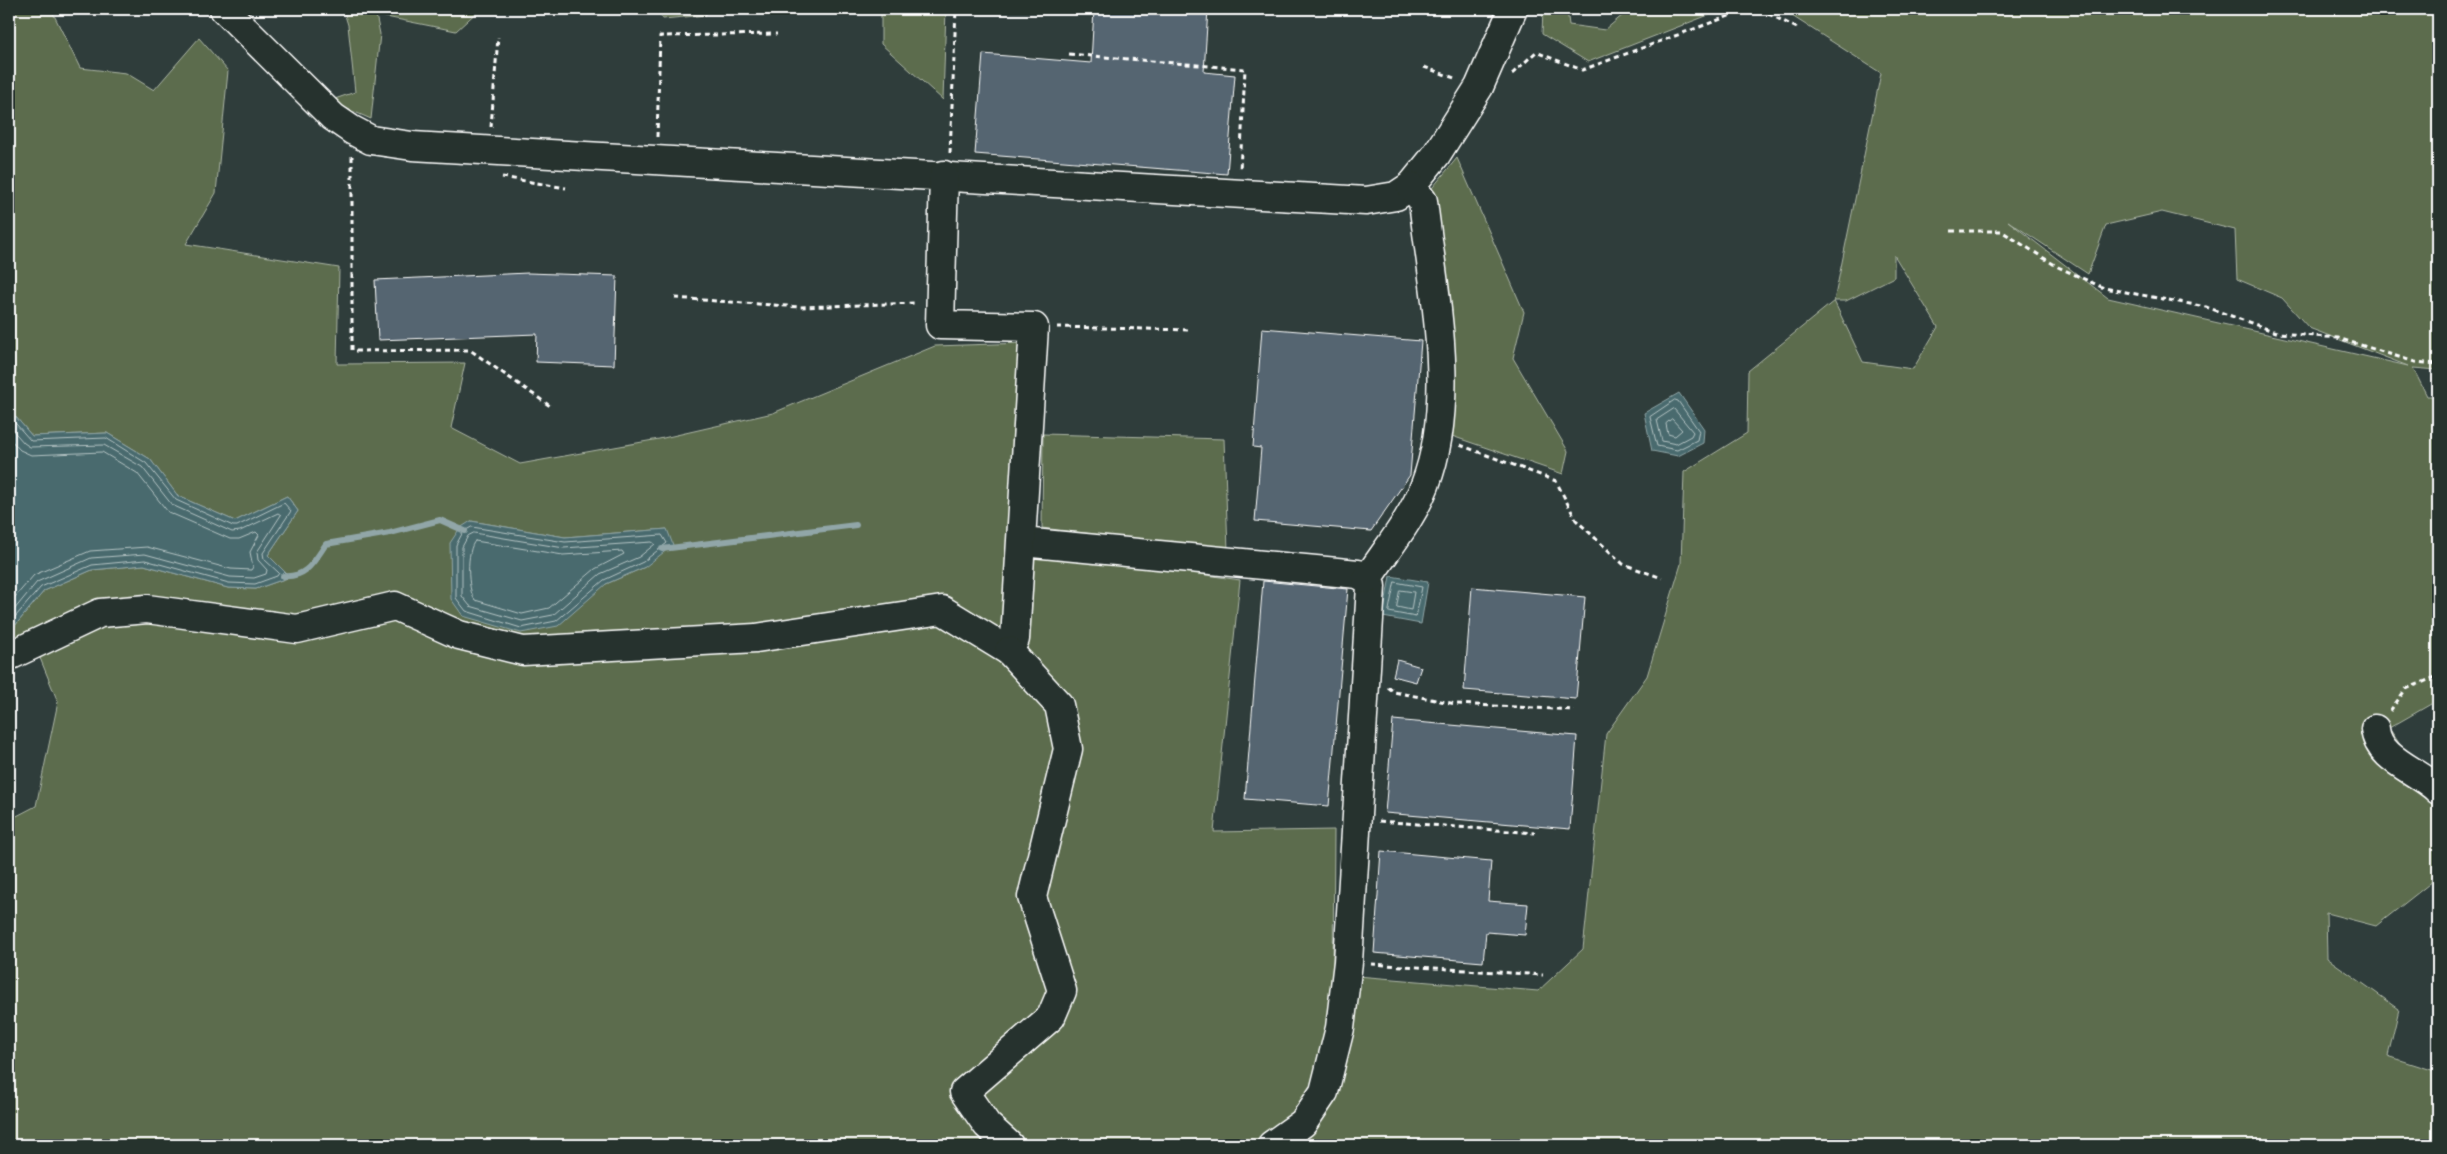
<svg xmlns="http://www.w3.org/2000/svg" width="2447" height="1154" font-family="Delius,sans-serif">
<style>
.green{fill:#5b6c4e;stroke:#adb6a6;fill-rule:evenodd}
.water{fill:#486b6e;stroke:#91a6a8}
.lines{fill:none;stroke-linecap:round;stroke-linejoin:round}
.shore{stroke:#b6c4c5;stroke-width:1}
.stream{stroke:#91a6a8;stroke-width:6}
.building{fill:#546571;stroke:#fff}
.minor-casing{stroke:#fff;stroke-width:31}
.path{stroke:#fff;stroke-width:3;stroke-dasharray:5 4;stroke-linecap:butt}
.minor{stroke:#26332d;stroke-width:28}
</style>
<rect width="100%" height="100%" fill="#2f3d3b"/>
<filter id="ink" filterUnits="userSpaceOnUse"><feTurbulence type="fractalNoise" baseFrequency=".02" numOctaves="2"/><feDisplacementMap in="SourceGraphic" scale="10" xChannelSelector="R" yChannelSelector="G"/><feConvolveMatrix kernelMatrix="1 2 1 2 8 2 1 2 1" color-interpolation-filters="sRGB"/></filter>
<g filter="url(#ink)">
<g class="green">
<path d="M9,9H51L80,68L126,73L154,90L199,38L228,71L216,193L186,244L339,268L337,364L465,363L451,428L520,464L659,439L773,413L935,346L1025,343L1031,549L1240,580L1214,832L1334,830L1333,974L1538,991L1583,949L1606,734L1647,676L1681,564L1684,472L1747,433L1748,371L1834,301L1881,73L1781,9H2438V370L2413,368L2427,396H2438V700L2389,728L2438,802V877L2376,926L2326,913L2327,958L2399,1009L2388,1056L2438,1072V1145H9V820L36,806L58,702L40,658L9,650V630L13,628L44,591L92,570L144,565L228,588L256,589L290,577L268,555L298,511L287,496L235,521L178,496L150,459L107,433L32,436L9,409ZM2162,212L2235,230L2237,279L2282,298L2309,328L2408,366L2108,298L2008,221L2088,274L2106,225ZM1894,255L1938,327L1913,369L1863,362L1834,301H1846L1894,277ZM471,521L565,537L667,529L645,567L606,584Z"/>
<polygon points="343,9 480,9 456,31 376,15 380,34 371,119 329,101 355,92 348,25"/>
<polygon points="656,9 706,9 706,15 663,19"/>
<polygon points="881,9 946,9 943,100 881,44"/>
<polygon points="1543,9 1567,9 1569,25 1605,30 1630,9 1724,9 1588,62 1542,34"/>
<polygon points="1457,158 1524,312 1513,358 1568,451 1563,474 1446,434 1428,193"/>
<polygon points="1043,434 1224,439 1228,550 1042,528"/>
</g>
<g class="water">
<polygon points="1679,393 1704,429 1703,443 1678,456 1652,451 1644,413"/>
<polygon points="9,409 32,436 107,433 150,459 178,496 235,521 287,496 298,511 268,555 290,577 256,589 228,588 144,565 92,570 44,591 13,628 9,630"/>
<polygon points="471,521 565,537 667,529 673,545 645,567 606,584 558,626 521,633 463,616 451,599 450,543 460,528"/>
<polygon points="1390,576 1428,582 1421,624 1383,617"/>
</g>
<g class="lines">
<g class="shore">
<polygon points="1675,400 1678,401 1699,431 1697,440 1677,450 1657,446 1650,417"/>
<polygon points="1674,409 1693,432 1691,436 1676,444 1662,441 1657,420"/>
<polyline points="9,416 31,441 106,438 146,463 176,500 233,526 237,526 284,503 291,511 263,553 264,559 279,573 277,576 255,584 229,583 145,560 92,565 41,587 9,624"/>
<polygon points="1672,419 1682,430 1675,436 1668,434 1666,424"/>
<polyline points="9,426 24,443 30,447 104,445 142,467 172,505 232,532 240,531 278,513 281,515 257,552 258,560 267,570 266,574 254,578 230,577 145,554 91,558 37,582 9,616"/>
<polyline points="9,438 20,450 31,455 102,452 137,473 168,512 230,539 239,539 256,532 259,535 250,552 253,567 251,570 231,569 147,547 90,551 34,575 9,604"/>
<polygon points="472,527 565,542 662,535 667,543 643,562 604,580 556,621 521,628 466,611 456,598 456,545 463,532"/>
<polygon points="474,533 564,548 652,542 655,544 639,557 600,574 553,615 522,621 470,606 462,596 462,547 468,536"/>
<path d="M475,541L563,555L622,551L624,554L595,569L549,608L522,614L475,600C467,590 466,550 475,541Z"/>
<polygon points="1395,582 1422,587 1416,617 1389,612"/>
<polygon points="1400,590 1414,592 1411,610 1397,607"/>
</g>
<g class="stream">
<polyline points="662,549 856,525"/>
<path d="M283,576C307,578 314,561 326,544L390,533L440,520L465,531"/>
</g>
</g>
<g class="building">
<polygon points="1094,9 1208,9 1204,72 1235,75 1227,174 975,154 983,54 1091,63"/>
<polygon points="528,273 617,276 614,365 536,362 537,334 378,340 375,280"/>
<polygon points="1262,328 1421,341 1410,475 1371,531 1255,521 1261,448 1253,447"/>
<polygon points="1263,581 1348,589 1329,806 1245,799"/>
<polygon points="1472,587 1585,597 1576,699 1464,690"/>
<polygon points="1397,660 1421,667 1416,682 1393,676"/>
<polygon points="1393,720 1577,736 1570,829 1385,813"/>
<polygon points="1381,851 1491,861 1488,901 1528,904 1525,935 1486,932 1483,962 1374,953"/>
</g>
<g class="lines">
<g class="minor-casing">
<g id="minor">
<polyline points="224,9 333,117 352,130 371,140 412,146 1366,201 1396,196 1411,186 1436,155 1479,87 1513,9"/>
<polyline points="1022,542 1358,574 1367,579 1371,586 1348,962 1340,1028 1324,1092 1303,1123 1272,1145"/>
<path d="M1367,579C1387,549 1412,519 1425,485C1458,400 1433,289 1423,201L1411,186"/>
<polyline points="9,656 100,613 147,609 297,629 395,606 459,635 523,651 756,638 942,610 1009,651 1015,639 1034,327 940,325 944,175"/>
<path d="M2375,729C2378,760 2418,770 2438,790"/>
<polyline points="1009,1145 987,1125 964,1092 1051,1017 1062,991 1032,897 1068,749 1059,705 1009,651"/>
</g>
</g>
<g class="path">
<polyline points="1069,54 1245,69 1240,171"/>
<polyline points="1424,67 1457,79"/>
<polyline points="1512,74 1536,52 1582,70 1743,11 1765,12 1799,29"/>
<polyline points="491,127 498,37"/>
<polyline points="657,137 660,36 777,34"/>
<polyline points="950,153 956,9"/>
<polyline points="352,156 352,351 470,350 550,406"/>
<polyline points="502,177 566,188"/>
<polyline points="1951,231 2001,231 2058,267 2104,288 2206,307 2279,333 2338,338 2415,362 2438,364"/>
<polyline points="675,298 800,307 917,303"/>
<polyline points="1057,327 1191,330"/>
<polyline points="1460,445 1556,481 1576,520 1623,564 1662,578"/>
<polyline points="1388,687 1394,692 1456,704 1574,710"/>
<polyline points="2390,711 2406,689 2438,676"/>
<polyline points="1379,821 1535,833"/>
<polyline points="1371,964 1543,975"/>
</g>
<use href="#minor" class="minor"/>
</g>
</g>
<rect width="2447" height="1154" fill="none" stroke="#26332d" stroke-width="30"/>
<rect x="15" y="15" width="2417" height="1124" fill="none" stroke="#fff" stroke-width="2" filter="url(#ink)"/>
</svg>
